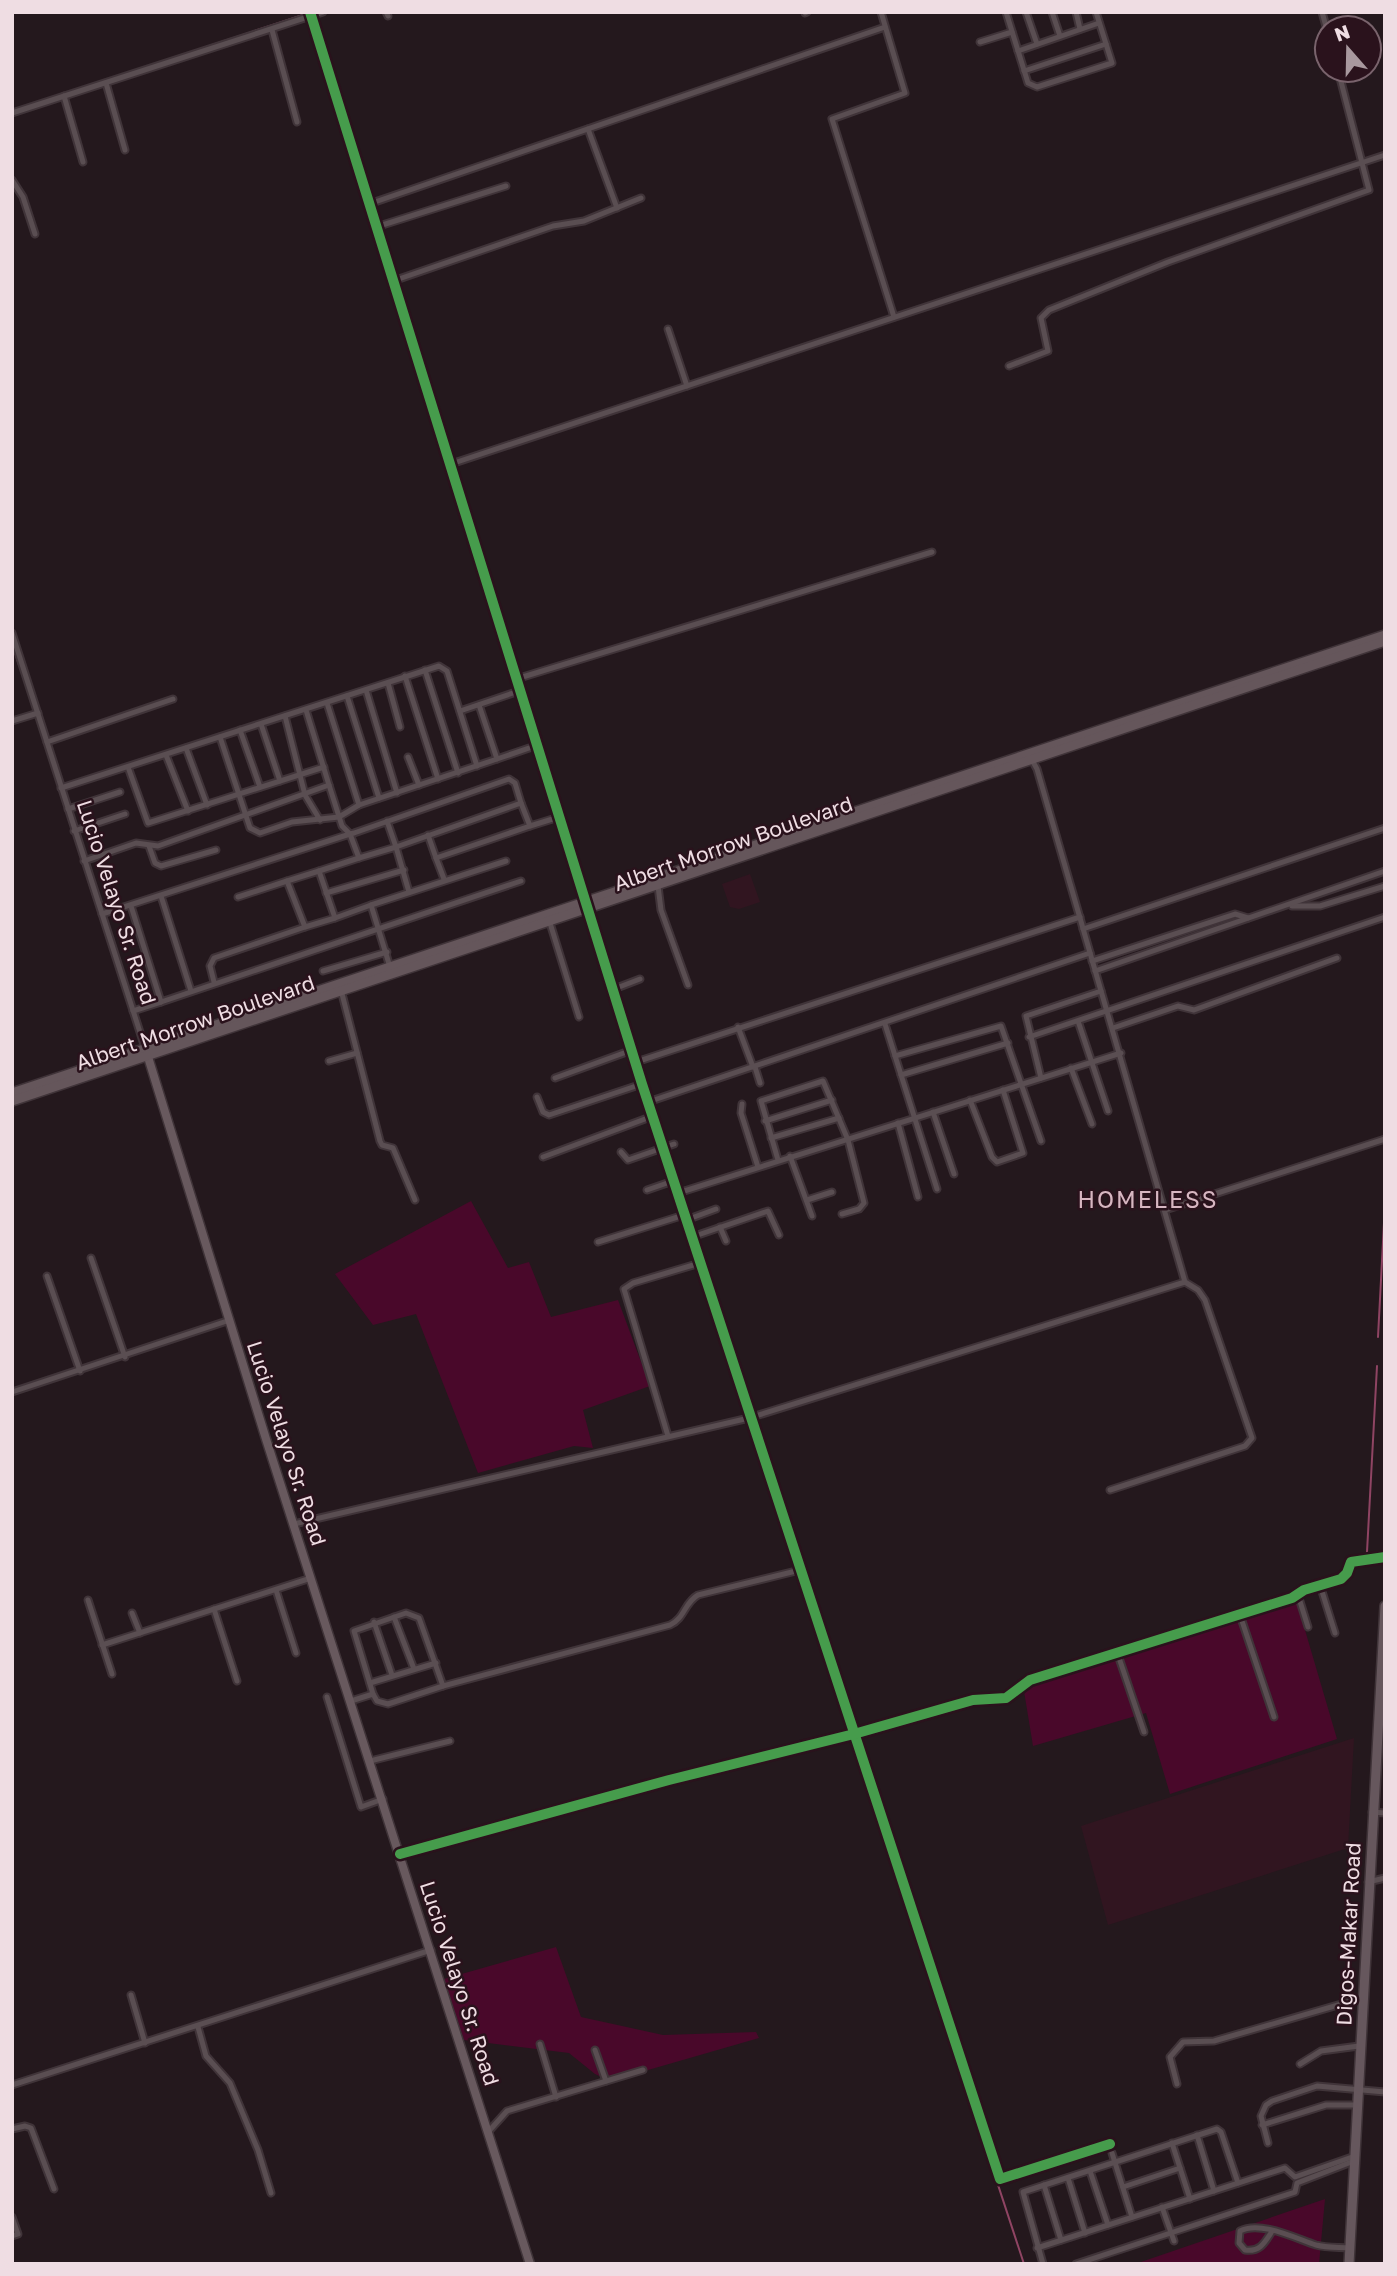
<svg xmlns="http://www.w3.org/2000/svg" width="1397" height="2276" font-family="'Golos Text',sans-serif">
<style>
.built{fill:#311520}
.green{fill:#49082a}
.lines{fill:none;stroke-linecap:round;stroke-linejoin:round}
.stream{stroke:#8f4463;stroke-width:2}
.minor-casing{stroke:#403439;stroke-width:9}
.tertiary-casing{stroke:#403439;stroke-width:10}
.secondary-casing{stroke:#403439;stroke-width:11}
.primary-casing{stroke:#403439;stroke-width:12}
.trunk-casing{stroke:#403439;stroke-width:12}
.minor{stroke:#5a4e52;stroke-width:5}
.tertiary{stroke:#5a4e52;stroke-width:7}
.secondary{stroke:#68595e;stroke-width:8}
.primary{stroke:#66575d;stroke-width:9}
.trunk{stroke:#65565b;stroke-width:9}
.cycleway-casing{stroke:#2a121c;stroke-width:15}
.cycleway{stroke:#469c4c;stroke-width:10}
.labels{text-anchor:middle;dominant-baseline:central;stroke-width:5;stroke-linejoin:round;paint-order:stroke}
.street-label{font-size:21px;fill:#efdde3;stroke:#2a121c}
.neighbourhood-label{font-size:23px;letter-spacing:2px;fill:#d7b6c1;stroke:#2a121c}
</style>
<rect width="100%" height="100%" fill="#24181d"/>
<g class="built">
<polygon points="750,874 760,902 739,909 730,907 722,884"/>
<polygon points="1354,1738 1348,1848 1108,1925 1081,1826"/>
</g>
<g class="green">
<polygon points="471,1201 508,1268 529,1262 551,1317 618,1300 650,1386 583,1410 593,1448 574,1446 478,1473 416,1314 373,1325 335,1274"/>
<polygon points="1295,1596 1337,1739 1170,1794 1146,1713 1033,1746 1023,1685"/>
<polygon points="556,1947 581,2017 663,2035 756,2032 759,2038 610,2081 595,2074 569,2053 464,2040 444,1979"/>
<polygon points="1325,2199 1319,2264 1135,2264"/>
</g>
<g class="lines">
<g class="stream">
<polyline points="309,23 378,243"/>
<polyline points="106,80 306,14"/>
<polyline points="475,560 479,571"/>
<polyline points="12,643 19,665"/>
<polyline points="83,864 141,1044"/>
<polyline points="644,1095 649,1114"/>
<polyline points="651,1120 654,1128"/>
<polyline points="657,1137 659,1144"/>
<polyline points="674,1191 680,1210"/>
<polyline points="1378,1337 1385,1204"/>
<polyline points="1367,1552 1377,1366"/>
<polyline points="870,1795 1024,2264"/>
</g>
<g class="minor-casing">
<g id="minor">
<polyline points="386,12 388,16"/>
<polyline points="881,12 905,93 832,119 894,317"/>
<polyline points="1006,12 1028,83 1037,87 1112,63 1096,12"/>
<polyline points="1026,12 1037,44"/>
<polyline points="1052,12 1060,36"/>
<polyline points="1076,12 1080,29"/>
<polyline points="1322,12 1327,30"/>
<polyline points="805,13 807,12"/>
<polyline points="272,30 297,122"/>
<polyline points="980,42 1012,32"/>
<polyline points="1018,51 1099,23"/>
<polyline points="1024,71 1106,44"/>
<polyline points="106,83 125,150"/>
<polyline points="64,96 83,162"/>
<polyline points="12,113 323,12"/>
<polyline points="588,129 617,208"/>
<polyline points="12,180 23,197 35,234"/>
<polyline points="369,204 885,27"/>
<polyline points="376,227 506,186"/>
<polyline points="393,281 553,226 584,221 641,198"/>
<polyline points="668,329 687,386"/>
<polyline points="1009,366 1048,351 1041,318 1049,310 1168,262 1369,190 1338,70"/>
<polyline points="451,464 1385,155"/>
<polyline points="12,633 146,1051"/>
<polyline points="425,670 458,773"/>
<polyline points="405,676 438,779"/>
<polyline points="516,679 932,552"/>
<polyline points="388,683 400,727"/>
<polyline points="366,690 397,793"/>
<polyline points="347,696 379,798"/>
<polyline points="327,703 359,805"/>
<polyline points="460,711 519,691"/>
<polyline points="285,716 305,795 320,820"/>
<polyline points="12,721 38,713"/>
<polyline points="261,724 280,781"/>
<polyline points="240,730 260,787"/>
<polyline points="220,737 250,828 260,833 292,822 339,817 359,805 497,759 479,705"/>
<polyline points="47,742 173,699"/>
<polyline points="186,748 207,805"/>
<polyline points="166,755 188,811"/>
<polyline points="408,757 419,785"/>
<polyline points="497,759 535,746"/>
<polyline points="1032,760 1037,769 1185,1282 1198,1290 1205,1300 1252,1438 1245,1446 1110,1490"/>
<polyline points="128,767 148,823 324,767"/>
<polyline points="61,788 439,666 447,671 477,766"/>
<polyline points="68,809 120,792"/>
<polyline points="387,821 396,847 359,858 350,834 354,833 509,779 515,783 521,803 396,847 409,892"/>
<polyline points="530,826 559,817"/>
<polyline points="74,831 125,814"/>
<polyline points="428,835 436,858"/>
<polyline points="149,846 155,863 161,866 216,850"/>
<polyline points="359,858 319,871 335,918 371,905"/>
<polyline points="84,861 136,843 158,846 329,785 306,710"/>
<polyline points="319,871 287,881 305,927 335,918"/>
<polyline points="444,879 436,858 530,826 521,803"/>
<polyline points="658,886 661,910 688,985"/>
<polyline points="326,893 404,870"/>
<polyline points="161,896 191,991"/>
<polyline points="238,897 287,881"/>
<polyline points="131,906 161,1002 521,881"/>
<polyline points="1292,906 1320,906 1385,886"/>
<polyline points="588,911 749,1418 1000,2179 1110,2144"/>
<polyline points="102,914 350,834 342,826 329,785"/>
<polyline points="550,923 579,1017"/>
<polyline points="1083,929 1385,828"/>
<polyline points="1092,961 1235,914 1248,918"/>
<polyline points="390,967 371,905 506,861"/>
<polyline points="323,971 387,952"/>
<polyline points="1095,971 1385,871"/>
<polyline points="214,982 210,966 214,958 305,927"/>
<polyline points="614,989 640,979"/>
<polyline points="341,990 380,1141 382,1145 393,1148 415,1200"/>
<polyline points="133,1011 161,1002"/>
<polyline points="1078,1021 1108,1111"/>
<polyline points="885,1024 937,1189"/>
<polyline points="738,1027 753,1067"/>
<polyline points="1113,1028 1178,1006 1194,1010 1337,958"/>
<polyline points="1029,1037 1385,917"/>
<polyline points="895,1056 1001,1026 1041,1141"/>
<polyline points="329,1061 357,1053"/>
<polyline points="636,1062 1080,917"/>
<polyline points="755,1067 760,1083"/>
<polyline points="1071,1068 1092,1124"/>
<polyline points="901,1075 1008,1043"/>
<polyline points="555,1078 632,1050"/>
<polyline points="1041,1078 1026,1016 1101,991"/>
<polyline points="537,1097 543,1112 549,1115 642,1084"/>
<polyline points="970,1100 992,1157 997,1162 1023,1153 1003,1090"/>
<polyline points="648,1102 1090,953"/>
<polyline points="742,1104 741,1113 758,1167"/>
<polyline points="933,1112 954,1174"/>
<polyline points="765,1121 832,1100"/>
<polyline points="898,1123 918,1197"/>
<polyline points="771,1138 839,1118"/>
<polyline points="621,1152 628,1160 674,1144"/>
<polyline points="790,1156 812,1216"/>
<polyline points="543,1157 653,1116"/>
<polyline points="778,1160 761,1101 823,1081 848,1140 864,1203 859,1209 842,1214"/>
<polyline points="647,1190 673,1181"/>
<polyline points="678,1193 1121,1053"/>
<polyline points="807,1200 832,1192"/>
<polyline points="1165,1210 1385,1139"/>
<polyline points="686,1220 716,1209"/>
<polyline points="720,1227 726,1241"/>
<polyline points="692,1237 768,1211 779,1235"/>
<polyline points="598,1242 684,1215"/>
<polyline points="91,1258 125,1357"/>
<polyline points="47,1276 80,1371"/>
<polyline points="12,1392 230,1320"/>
<polyline points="668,1436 624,1289 633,1283 700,1263"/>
<polyline points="294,1524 749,1418 1185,1282"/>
<polyline points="1320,1585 1335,1633"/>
<polyline points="276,1590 296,1653"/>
<polyline points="1298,1595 1308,1627"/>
<polyline points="88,1600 112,1674"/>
<polyline points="214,1609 237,1681"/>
<polyline points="132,1613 140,1633"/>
<polyline points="1240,1615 1274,1717"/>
<polyline points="394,1617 414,1669"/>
<polyline points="374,1622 392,1675"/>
<polyline points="102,1645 311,1578"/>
<polyline points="1117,1652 1144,1732"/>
<polyline points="370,1683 436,1663"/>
<polyline points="373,1694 354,1631 406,1613 419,1618 443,1686"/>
<polyline points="327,1697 361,1807 383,1799"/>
<path d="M351,1701L373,1694L377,1701L388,1704L443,1686L670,1625C685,1618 684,1603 698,1595L800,1570"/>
<polyline points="370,1761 450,1741"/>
<polyline points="1372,1812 1385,1813"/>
<polyline points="400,1854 669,1780 854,1734 973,1700 1006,1698 1030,1680 1292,1598 1304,1590 1341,1579 1347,1573 1351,1562 1385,1557"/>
<polyline points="1368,1882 1385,1878"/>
<polyline points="131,1995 145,2043"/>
<polyline points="198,2027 206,2056 230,2083 258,2150 271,2193"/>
<polyline points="540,2044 556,2097"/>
<polyline points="595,2050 606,2081"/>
<polyline points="1300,2064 1321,2051 1359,2046"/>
<polyline points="1177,2084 1170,2057 1183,2042 1214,2041 1362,1998"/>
<polyline points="12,2085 431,1950"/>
<polyline points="1262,2125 1326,2105 1357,2105"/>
<polyline points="12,2129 25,2126 31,2128 54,2189"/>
<polyline points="489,2131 507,2111 643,2070"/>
<polyline points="1197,2135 1214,2191"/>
<polyline points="1172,2143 1190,2199"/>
<polyline points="1268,2143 1261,2116 1266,2105 1272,2101 1317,2086 1385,2092"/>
<polyline points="1112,2153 1132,2217"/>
<polyline points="1090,2171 1108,2225"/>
<polyline points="1068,2178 1085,2233"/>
<polyline points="1044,2185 1061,2240"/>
<polyline points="1123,2187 1180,2168"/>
<polyline points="1162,2207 1174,2241"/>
<polyline points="12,2217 18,2234 12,2236"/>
<path d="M1271,2233C1264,2244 1259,2252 1245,2250L1239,2243L1240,2231C1260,2220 1297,2239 1316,2245C1327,2248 1339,2247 1350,2248"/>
<polyline points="1037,2248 1285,2168 1295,2177 1355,2156"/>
<polyline points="1043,2264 1023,2192 1217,2129 1221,2132 1238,2183"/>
<polyline points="1076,2264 1295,2192 1297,2183 1354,2161"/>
</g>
</g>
<g class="tertiary-casing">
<polyline id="tertiary" points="310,12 586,907"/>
</g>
<g class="secondary-casing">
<polyline id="secondary" points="148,1057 266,1439 530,2264"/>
</g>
<g class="primary-casing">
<polyline id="primary" points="1349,2264 1385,1606"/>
</g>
<g class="trunk-casing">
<g id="trunk">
<polyline points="12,1093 1385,635"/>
<polyline points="12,1101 1385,641"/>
</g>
</g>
<use href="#minor" class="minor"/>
<use href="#tertiary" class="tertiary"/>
<use href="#secondary" class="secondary"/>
<use href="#primary" class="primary"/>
<use href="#trunk" class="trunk"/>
<g class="cycleway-casing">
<g id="cycleway">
<polyline points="310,12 642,1084 1000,2179 1110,2144"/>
<polyline points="400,1854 669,1780 854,1734 973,1700 1006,1698 1030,1680 1292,1598 1304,1590 1341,1579 1347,1573 1351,1562 1385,1557"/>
</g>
</g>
<use href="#cycleway" class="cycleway"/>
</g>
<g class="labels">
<g class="street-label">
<text transform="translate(733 843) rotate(-19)">Albert Morrow Boulevard</text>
<text transform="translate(117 902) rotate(72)">Lucio Velayo Sr. Road</text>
<text transform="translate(195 1022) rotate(-19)">Albert Morrow Boulevard</text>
<text transform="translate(287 1443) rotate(72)">Lucio Velayo Sr. Road</text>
<text transform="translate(1348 1934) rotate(-87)">Digos-Makar Road</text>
<text transform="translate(460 1983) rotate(72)">Lucio Velayo Sr. Road</text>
</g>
<g class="neighbourhood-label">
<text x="1148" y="1199">HOMELESS</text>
</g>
</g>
<rect width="1397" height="2276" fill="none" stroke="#efdde3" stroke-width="28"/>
<g transform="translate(1348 49) rotate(340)"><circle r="33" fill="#2a121c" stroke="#79636c" stroke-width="2"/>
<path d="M0-5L12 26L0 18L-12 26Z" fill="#a8989e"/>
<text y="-10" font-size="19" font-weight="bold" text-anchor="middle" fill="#efdde3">N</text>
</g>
</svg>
